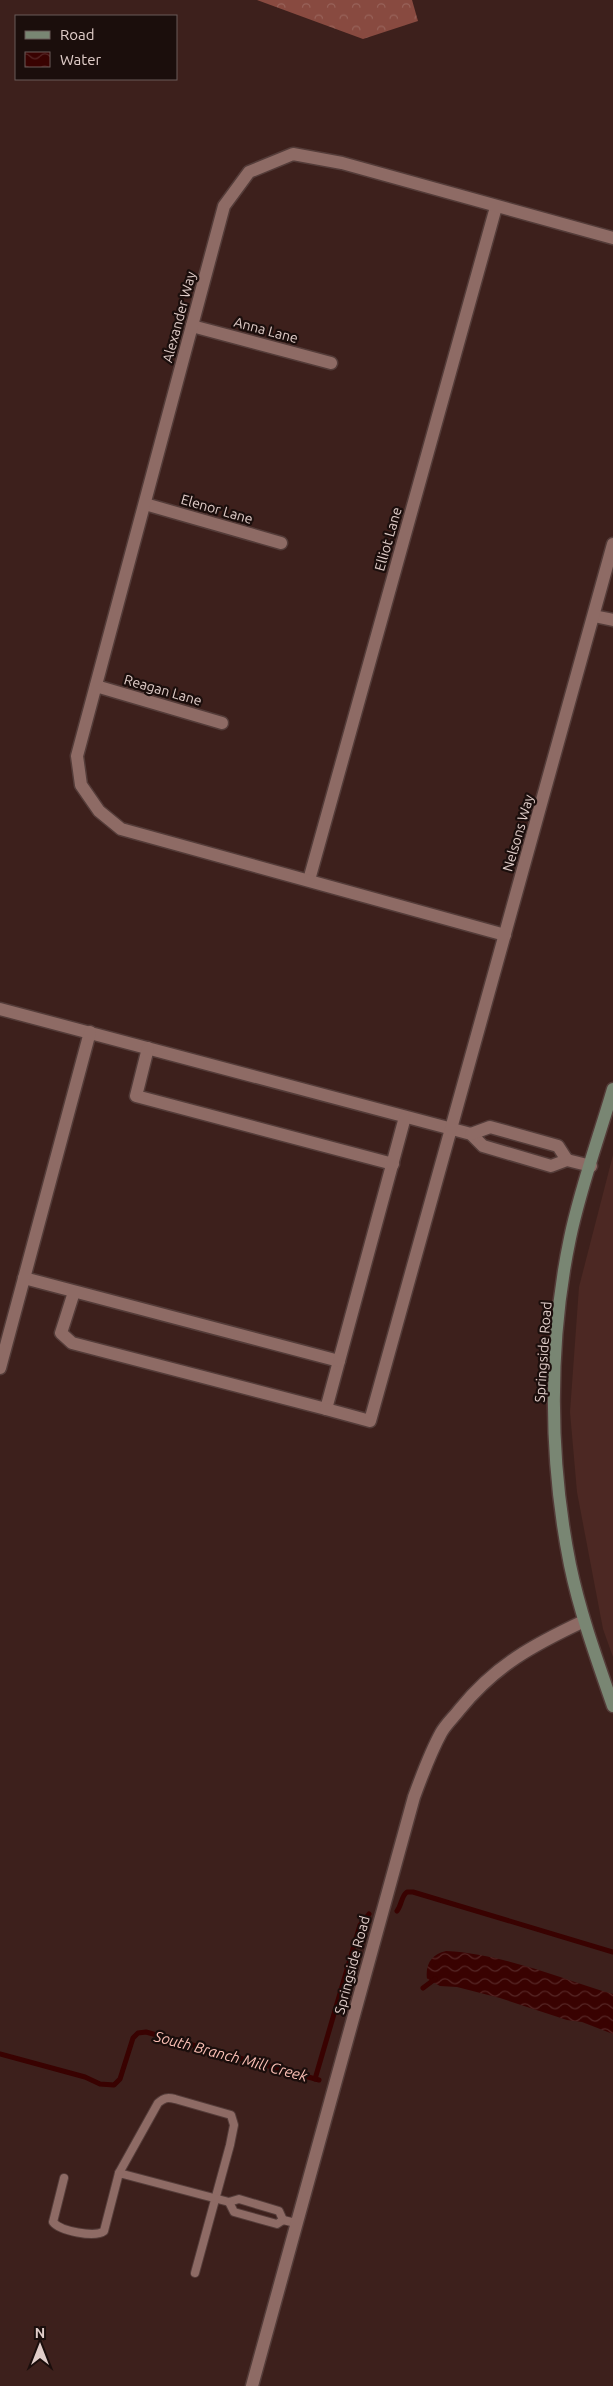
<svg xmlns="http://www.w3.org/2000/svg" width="613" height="2386" font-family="Ubuntu,sans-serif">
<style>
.built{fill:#4c2823}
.forest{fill:url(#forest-crowns)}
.water{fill:url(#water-waves)}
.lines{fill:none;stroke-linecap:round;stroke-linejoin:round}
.stream{stroke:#390201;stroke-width:5}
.lane-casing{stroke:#543c39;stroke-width:10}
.street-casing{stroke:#543c39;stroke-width:15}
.secondary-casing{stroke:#543c39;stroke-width:15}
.lane{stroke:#8e6b65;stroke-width:8}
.street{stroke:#8e6b65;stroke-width:12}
.secondary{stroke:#798673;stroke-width:12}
.labels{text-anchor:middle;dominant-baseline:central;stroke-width:4.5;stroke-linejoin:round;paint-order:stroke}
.street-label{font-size:14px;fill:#e0cdc9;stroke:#1b0e0c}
.water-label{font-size:15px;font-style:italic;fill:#fabfb5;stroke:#1b0e0c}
</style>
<defs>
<pattern id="forest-crowns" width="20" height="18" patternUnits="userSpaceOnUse" patternTransform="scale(1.25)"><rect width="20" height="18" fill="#884a40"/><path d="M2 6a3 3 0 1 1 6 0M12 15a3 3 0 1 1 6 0" fill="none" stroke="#98635a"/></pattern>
<pattern id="water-waves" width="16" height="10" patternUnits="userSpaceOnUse" patternTransform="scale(1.25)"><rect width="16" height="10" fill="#390201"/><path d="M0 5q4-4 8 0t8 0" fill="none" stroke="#552625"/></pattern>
</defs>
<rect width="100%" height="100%" fill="#3d201c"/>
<polygon class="built" points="613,1155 613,1657 603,1629 577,1492 570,1412 579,1287"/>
<polygon class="forest" points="257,0 412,0 418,21 363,39"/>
<path class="water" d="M446,1951C504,1954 559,1978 613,1994V2034L582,2022L567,2020L500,1998L457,1987L440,1986L427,1979C425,1964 432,1954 446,1951Z"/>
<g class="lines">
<g class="stream">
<path d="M397,1911C402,1905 401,1896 407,1892H413L613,1952"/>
<polyline points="423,1988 435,1979"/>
<polyline points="0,2054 85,2077 100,2084 114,2085 120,2079 133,2038 138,2033 146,2032 319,2080"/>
<polyline points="315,2079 360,1925 369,1914"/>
</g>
<g class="lane-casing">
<g id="lane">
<path d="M119,2173L158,2103C164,2098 167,2097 175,2099L231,2115L234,2125L230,2145L195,2273"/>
<path d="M64,2178L53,2222C60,2231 95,2238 104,2231L119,2173L229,2202L239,2199L279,2211L283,2220"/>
<polyline points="229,2202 234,2212 277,2224 283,2220 296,2223"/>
</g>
</g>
<g class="street-casing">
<g id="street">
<polyline points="192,326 331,363"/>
<polyline points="145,504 281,543"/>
<polyline points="594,616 613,620"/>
<polyline points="96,686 222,723"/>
<polyline points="309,880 496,207"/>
<polyline points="505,935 121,829 99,811 81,785 77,756 224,206 249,172 293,154 342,163 613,238"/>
<polyline points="0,1009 471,1134 483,1146 551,1166 567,1160 591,1166"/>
<polyline points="148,1048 136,1096 393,1164"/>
<polyline points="471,1134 490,1127 558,1146 567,1160"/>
<polyline points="24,1278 339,1361 326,1409 72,1343 61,1333 74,1292"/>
<polyline points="339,1361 405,1117"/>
<polyline points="0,1368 90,1032"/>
<polyline points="326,1409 370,1421 613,544"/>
<path d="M252,2386L414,1797C422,1775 430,1753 441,1733C446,1724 454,1717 460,1709C496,1665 533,1645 584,1621"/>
</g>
</g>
<g class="secondary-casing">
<path id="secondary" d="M613,1089C599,1137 580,1189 570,1238C548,1343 549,1460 570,1565C580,1613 597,1660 613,1706"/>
</g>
<use href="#lane" class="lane"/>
<use href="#street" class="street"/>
<use href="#secondary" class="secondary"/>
</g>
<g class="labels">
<g class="street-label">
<text transform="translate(179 317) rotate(-75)">Alexander Way</text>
<text transform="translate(266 330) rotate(15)">Anna Lane</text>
<text transform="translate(217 509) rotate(16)">Elenor Lane</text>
<text transform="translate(388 539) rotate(-74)">Elliot Lane</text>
<text transform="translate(163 690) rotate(16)">Reagan Lane</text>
<text transform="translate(518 833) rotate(-74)">Nelsons Way</text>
<text transform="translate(543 1352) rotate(-86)">Springside Road</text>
<text transform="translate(352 1965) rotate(-75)">Springside Road</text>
</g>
<g class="water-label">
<text transform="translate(231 2056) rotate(15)">South Branch Mill Creek</text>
</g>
</g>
<rect x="15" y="15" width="162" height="65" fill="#1b0e0c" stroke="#6a5a58"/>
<rect x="25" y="31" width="25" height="8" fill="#798673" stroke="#6a5a58"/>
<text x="60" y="40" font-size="15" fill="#e0cdc9">Road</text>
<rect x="25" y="52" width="25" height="15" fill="url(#water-waves)" stroke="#6a5a58"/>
<text x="60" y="65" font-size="15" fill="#e0cdc9">Water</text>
<g transform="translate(40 2346)" stroke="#1b0e0c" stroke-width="4" paint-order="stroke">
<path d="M0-4L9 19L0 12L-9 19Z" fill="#e0cdc9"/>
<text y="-8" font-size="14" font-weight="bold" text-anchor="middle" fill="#e0cdc9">N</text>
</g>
</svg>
